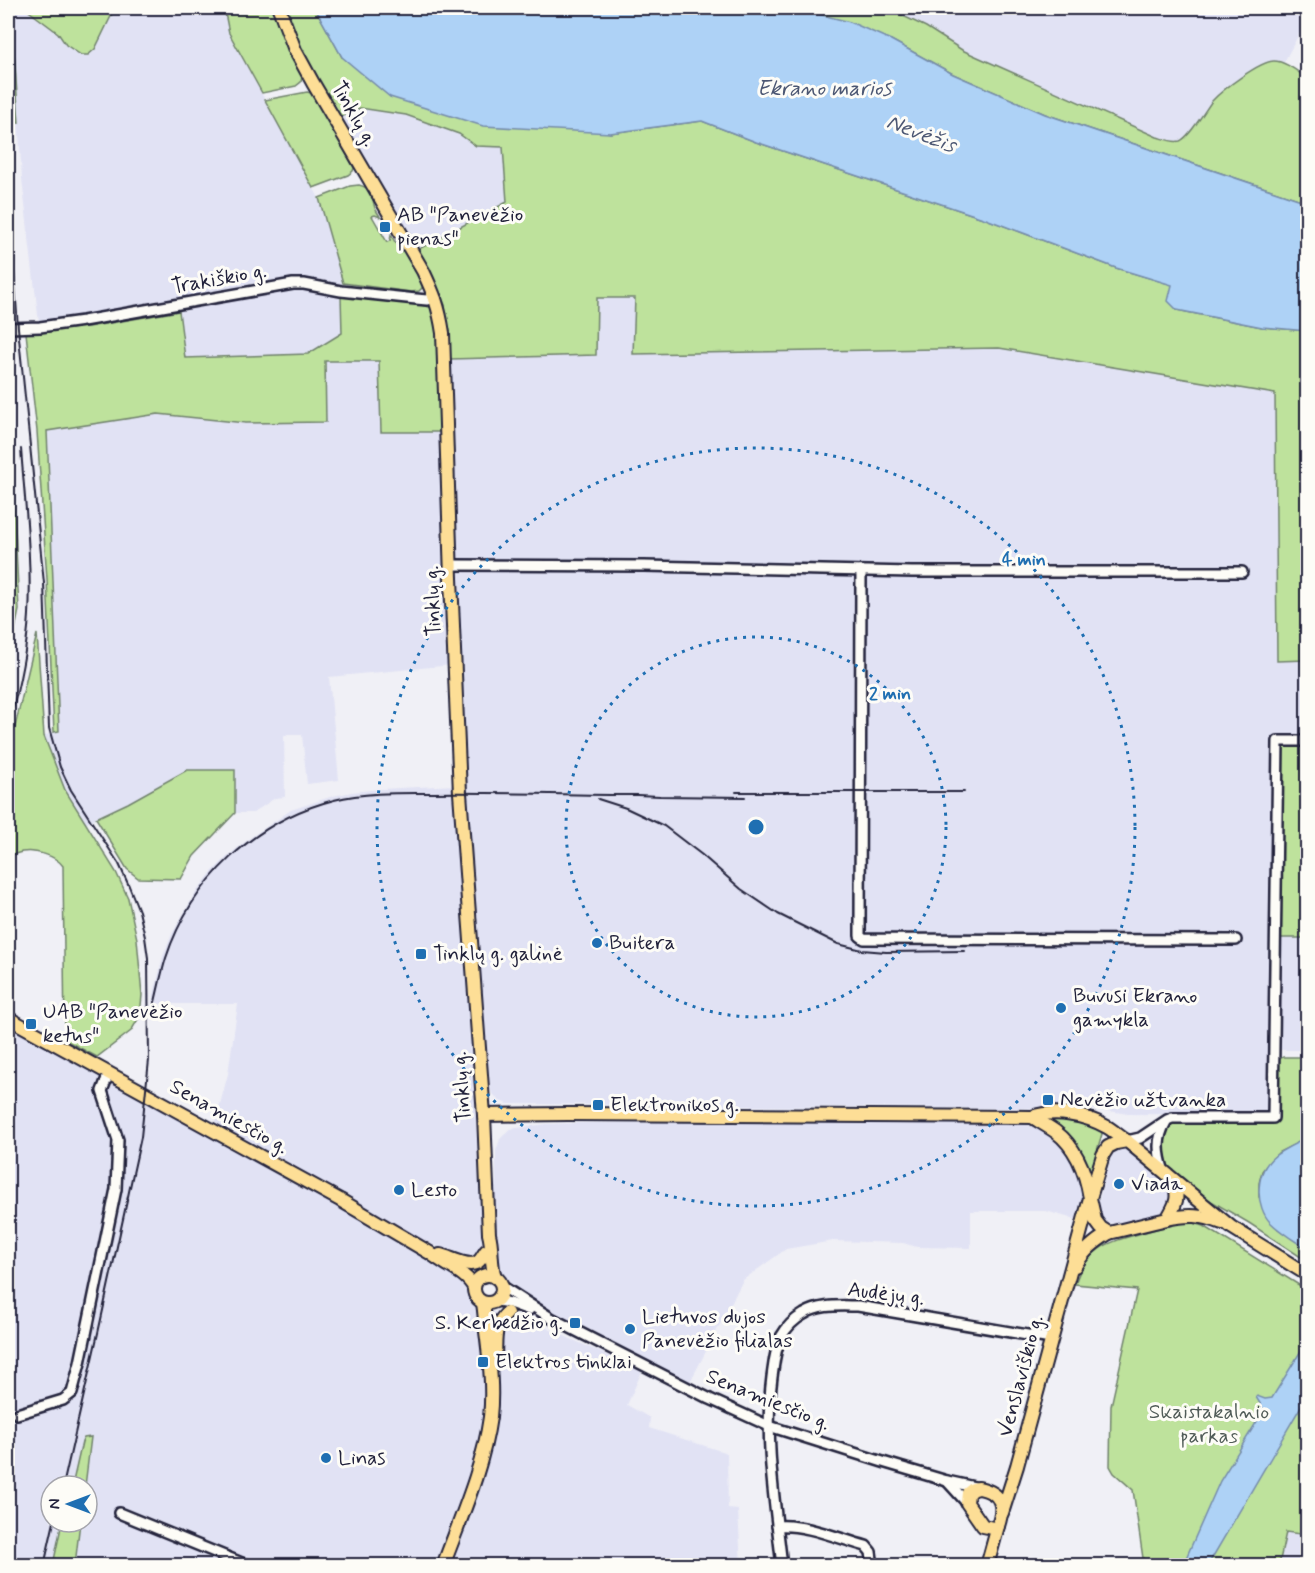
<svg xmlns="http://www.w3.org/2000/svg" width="1315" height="1573" font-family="Mynerve,sans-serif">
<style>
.built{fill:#e1e2f4;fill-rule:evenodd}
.green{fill:#bee29c;stroke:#70826c;stroke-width:1.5}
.water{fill:#aed2f6;stroke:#768cab;stroke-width:1.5}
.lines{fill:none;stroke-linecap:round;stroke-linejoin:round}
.minor-casing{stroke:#22223b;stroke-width:14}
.major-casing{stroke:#22223b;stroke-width:16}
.minor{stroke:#fdfcf7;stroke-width:9}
.major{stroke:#fdde96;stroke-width:12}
.rail{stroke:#22223b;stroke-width:2}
.ring{fill:none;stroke:#1f6fb2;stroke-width:3;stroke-dasharray:3 6}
.poi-dot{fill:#1f6fb2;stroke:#fdfcf7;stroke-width:2}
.labels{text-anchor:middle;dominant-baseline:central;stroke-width:6;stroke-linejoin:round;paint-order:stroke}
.street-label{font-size:21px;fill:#22223b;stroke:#fdfcf7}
.poi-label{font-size:21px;fill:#22223b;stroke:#fdfcf7;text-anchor:start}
.park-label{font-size:21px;fill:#515c58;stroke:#fdfcf7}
.water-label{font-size:22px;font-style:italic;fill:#4c5773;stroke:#fdfcf7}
.centre{fill:#1f6fb2;stroke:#fdfcf7;stroke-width:3}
.ring-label{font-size:18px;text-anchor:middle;font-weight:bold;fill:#1f6fb2;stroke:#fdfcf7;stroke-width:6;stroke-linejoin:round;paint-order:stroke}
</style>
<rect width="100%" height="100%" fill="#f0f0f6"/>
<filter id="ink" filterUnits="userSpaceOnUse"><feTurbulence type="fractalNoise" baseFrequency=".0167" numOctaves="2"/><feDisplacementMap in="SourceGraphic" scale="12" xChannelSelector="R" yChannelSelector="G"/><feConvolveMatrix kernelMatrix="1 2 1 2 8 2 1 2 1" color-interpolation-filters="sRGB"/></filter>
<g filter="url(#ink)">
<g class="built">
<polygon points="11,8 25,8 26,10 58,33 66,45 87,55 95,49 115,8 224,8 229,34 319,198 343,283 341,297 342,333 308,354 185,358 179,311 88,327 40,332 22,179"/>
<polygon points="897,8 1307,8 1308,17 1283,64 1274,61 1214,100 1187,136 1180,141 1171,141 1157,137 962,50 926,27 901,15"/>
<polygon points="360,108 406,115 459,134 476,146 503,147 507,202 417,250 338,118"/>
<polygon points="597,298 635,298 634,354 999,348 1276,394 1277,660 1307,660 1308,741 1275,938 1307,938 1308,1050 1270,1050 1268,1115 1128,1114 1103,1110 1081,1109 508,1104 500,1101 492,1093 488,1084 469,818 462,703 450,359 596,355"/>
<polygon points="325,361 380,361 441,432 452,665 329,677 339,780 307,784 302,735 284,735 285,797 275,798 253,813 235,813 235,771 128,803 85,824 65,790 44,736 59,730 47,430 158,414 246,423 326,422"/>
<polygon points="455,785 476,1116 482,1252 471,1261 458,1257 421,1239 215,1123 228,1074 238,1004 162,1004 152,1002 163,956 172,934 185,911 196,892 211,873 229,855 250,838 291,810 333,796 352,792 381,789"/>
<path d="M8,1023L338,1203L447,1268L469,1285L471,1299L480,1310L522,1317L642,1371L627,1405L650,1418L649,1428L727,1453L728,1509L738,1510L741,1565H8ZM51,1486H87V1522H51Z"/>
<polygon points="808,1121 1016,1122 1031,1126 1054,1137 1068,1152 1075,1165 1082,1186 1084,1199 1083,1205 1077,1220 1046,1211 971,1211 971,1248 917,1247 903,1243 833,1241 786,1249 743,1280 689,1384 526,1298 510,1286 499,1272 497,1265 493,1203 496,1180 496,1151 500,1139 510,1129 546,1124 576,1123"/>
<polygon points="1123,1147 1129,1149 1171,1184 1173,1190 1167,1209 1160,1213 1117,1224 1110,1223 1104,1220 1101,1215 1099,1200 1112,1153 1114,1149"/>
<polygon points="1286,1532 1307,1535 1307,1565 1279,1566"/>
</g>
<g class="green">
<polygon points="8,8 11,8 19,123 8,123"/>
<polygon points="25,8 115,8 95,49 88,55 81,55 66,45 58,33 26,9"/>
<polygon points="224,8 275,8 302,76 301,82 296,86 262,93 229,33"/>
<polygon points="286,8 315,8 342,57 610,133 702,121 756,142 986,219 1116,268 1173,285 1177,310 1262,327 1307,331 1307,660 1277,661 1275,394 999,348 633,354 635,298 597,298 596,355 450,359 445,305 437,287 417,250 507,202 503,147 476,146 459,134 406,115 360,108 338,118 296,39"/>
<path d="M723,8H897L901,15L926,27L962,50L1157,137C1164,139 1173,143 1180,141C1190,137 1205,110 1212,101C1222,90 1260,61 1274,61C1285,61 1298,72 1307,78V202L1045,114L953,74L891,40L730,10Z"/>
<polygon points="307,92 311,93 315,97 354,168 353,171 348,175 313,188 265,100"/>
<path d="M359,185C375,189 371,197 375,208C376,211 379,214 380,217L375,215L372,216L387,242L390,241L391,235L395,242L408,254L424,284L423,287L419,291L411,292L343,283L319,198L350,186Z"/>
<polygon points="341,296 421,305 433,308 438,329 441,432 381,432 379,361 325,361 326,422 246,423 158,414 47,431 59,731 54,732 47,579 37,431 26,333 88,327 179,311 185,358 308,354 342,333"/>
<polygon points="8,399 11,442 19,610 8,664"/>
<path d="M37,634L44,736L65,790L116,872L128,898L137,939L142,995L140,1016L131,1031L97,1057L65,1040L63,866C55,855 35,850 22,852C17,853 12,855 8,856V756Z"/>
<polygon points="1278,741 1307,741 1307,938 1275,938"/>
<polygon points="187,770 235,770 235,813 194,856 181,879 138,878 127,869 96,818 128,803"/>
<path d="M1283,1057H1307V1138L1279,1152L1270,1161L1262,1171L1259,1183V1197L1278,1229L1307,1249V1261L1249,1223L1206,1198L1168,1168C1162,1159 1159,1138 1166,1129C1166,1128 1172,1123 1173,1122H1276L1277,1061Z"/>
<polygon points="1042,1117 1086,1124 1101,1130 1102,1134 1090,1174"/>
<path d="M1184,1223H1194L1204,1226L1307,1290V1535L1286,1532L1279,1565H1144L1133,1490L1114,1473L1110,1466L1111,1406L1137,1290L1075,1284C1086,1248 1109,1242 1142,1233C1156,1229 1170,1225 1184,1223Z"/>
<polygon points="91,1437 85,1486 72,1486 82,1442 84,1438"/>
<polygon points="62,1522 80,1522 75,1565 53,1565"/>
</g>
<g class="water">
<polygon points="315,8 723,8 730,10 814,13 850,22 891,40 953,74 1045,114 1307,202 1307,331 1262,327 1177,310 1168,301 1172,285 1116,268 986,219 756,142 702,121 610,133 483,126 390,97 342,57"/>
<path d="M1307,1138V1249C1295,1241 1281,1233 1270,1222C1263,1215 1259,1202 1259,1192C1259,1158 1281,1151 1307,1138Z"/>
<polygon points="1307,1341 1307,1396 1208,1565 1183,1565 1220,1481 1264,1410 1256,1397 1257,1396 1265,1399 1272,1398"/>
</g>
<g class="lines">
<g class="minor-casing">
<g id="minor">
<polyline points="8,328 40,327 83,321 293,284 304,284 341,291 416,299 427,300 436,298"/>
<polyline points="450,565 644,566 912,572 1242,572"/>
<polyline points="861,571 860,936 864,939 1236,940"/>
<polyline points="1127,1141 1140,1138 1167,1120 1172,1118 1273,1118 1278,741 1308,741"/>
<path d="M1164,1172C1158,1153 1156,1139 1166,1122"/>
<polyline points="503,1287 551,1318 710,1399 769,1426 886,1463 947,1481 979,1488"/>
<polyline points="497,1301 510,1303 529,1310"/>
<polyline points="17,1414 63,1400 72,1393 80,1363 116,1189 118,1140 102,1091 109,1073"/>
<polyline points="947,1481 967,1503"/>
<polyline points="119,1513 249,1566"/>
<path d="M777,1526C803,1523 840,1539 866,1546L871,1552L873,1566"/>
<path d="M782,1566C775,1503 764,1439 772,1377C774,1363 775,1349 781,1337C786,1328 795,1319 804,1314C820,1304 839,1306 858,1306L1051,1339"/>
</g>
</g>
<g class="major-casing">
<g id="major">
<path d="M279,8L295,50L313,83L423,271C434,294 439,307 443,333L451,578L460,793L484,1115L489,1234C493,1248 490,1263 495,1277"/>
<path d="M8,1018L340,1200L430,1253C443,1264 468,1273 474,1288"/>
<path d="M484,1115L568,1114L1032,1117C1055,1109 1086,1115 1107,1127C1114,1131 1120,1137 1127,1141"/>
<path d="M1173,1180C1180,1198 1176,1204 1167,1219L1109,1233L1101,1228L1095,1220L1090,1198L1103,1155L1108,1147L1116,1143L1127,1141L1231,1227L1308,1275"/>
<path d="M1167,1219C1189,1214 1201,1215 1222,1223"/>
<path d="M440,1255C450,1257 466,1267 476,1263C481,1261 483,1255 486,1251"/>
<path d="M1075,1266C1085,1250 1093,1243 1109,1233"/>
<circle cx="488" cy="1289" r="14"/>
<path d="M495,1357C496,1339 493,1326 507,1313"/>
<path d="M979,1488C1002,1493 1005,1505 998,1526L993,1528L983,1526L967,1503L968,1493L973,1489Z"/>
<path d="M1002,1513L1017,1466L1090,1198C1086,1174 1077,1148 1056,1132C1049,1127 1040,1122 1032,1117"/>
<path d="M443,1566C461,1517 483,1468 490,1417C493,1391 490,1364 487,1339C485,1327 485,1315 483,1303"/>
<polyline points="987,1566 998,1526"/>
</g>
</g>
<use href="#minor" class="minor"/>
<use href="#major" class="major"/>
<g class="rail">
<polyline points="8,186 18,328 44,583 49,728 60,767 71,790 119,864 129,886 139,911 145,937 148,958 149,1060 141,1137 98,1333 63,1486"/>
<path d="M8,728C18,691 27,653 29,615C32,560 25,503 21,449"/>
<polyline points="736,792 964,792"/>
<polyline points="598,799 626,808 664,826 702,855 741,889 778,914 838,944 862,950 886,952 965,951"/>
<path d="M154,1006C158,990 161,974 166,958C191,881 256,820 334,800C366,792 400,793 433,793C501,792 569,795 637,795L660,796L745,797"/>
<polyline points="44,1566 54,1522"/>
</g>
</g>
</g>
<g class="ring">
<circle cx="756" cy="827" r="190"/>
<circle cx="756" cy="827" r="379"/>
</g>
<g class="poi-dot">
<rect x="379" y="221" width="12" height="12" rx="3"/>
<circle cx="597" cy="943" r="6"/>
<rect x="415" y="948" width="12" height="12" rx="3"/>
<circle cx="1061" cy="1008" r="6"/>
<rect x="25" y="1018" width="12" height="12" rx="3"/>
<rect x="1042" y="1094" width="12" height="12" rx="3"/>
<rect x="592" y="1099" width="12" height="12" rx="3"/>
<circle cx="1119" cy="1184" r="6"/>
<circle cx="399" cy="1190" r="6"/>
<rect x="569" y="1317" width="12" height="12" rx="3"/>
<circle cx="630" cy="1329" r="6"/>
<rect x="477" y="1356" width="12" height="12" rx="3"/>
<circle cx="326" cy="1458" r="6"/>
</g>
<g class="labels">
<g class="street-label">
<text transform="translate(354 114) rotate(60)">Tinklų g.</text>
<text transform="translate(219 279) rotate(-10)">Trakiškio g.</text>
<text transform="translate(433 601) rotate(-92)">Tinklų g.</text>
<text transform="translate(462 1087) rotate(-94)">Tinklų g.</text>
<text transform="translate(229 1117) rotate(29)">Senamiesčio g.</text>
<text transform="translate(886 1294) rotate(7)">Audėjų g.</text>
<text transform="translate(1021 1376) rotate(-75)">Venslaviškio g.</text>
<text transform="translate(768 1400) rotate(22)">Senamiesčio g.</text>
</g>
<g class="poi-label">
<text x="397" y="215">AB "Panevėžio<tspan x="397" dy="24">pienas"</tspan></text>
<text x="609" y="943">Buitera</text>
<text x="433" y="954">Tinklų g. galinė</text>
<text x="1073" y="996">Buvusi Ekrano<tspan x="1073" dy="24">gamykla</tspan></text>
<text x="43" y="1012">UAB "Panevėžio<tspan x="43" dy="24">ketus"</tspan></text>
<text x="1060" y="1100">Nevėžio užtvanka</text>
<text x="610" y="1105">Elektronikos g.</text>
<text x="1131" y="1184">Viada</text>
<text x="411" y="1190">Lesto</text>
<text x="642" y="1317">Lietuvos dujos<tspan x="642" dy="24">Panevėžio filialas</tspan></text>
<text x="563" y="1323" text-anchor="end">S. Kerbedžio g.</text>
<text x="495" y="1362">Elektros tinklai</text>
<text x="338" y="1458">Linas</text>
</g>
<g class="park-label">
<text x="1209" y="1412">Skaistakalnio<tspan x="1209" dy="24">parkas</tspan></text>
</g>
<g class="water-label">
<text x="824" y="89">Ekrano marios</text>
<text transform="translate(921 134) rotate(21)">Nevėžis</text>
</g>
</g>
<circle cx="756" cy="827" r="9" class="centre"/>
<g class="ring-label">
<text x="1024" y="565">4 min</text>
<text x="890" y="699">2 min</text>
</g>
<rect width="1315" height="1573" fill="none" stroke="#fdfcf7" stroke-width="30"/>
<rect x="15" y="15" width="1285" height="1543" fill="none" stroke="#22223b" stroke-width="2" filter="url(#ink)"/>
<g transform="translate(69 1504) rotate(270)"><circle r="28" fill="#fdfcf7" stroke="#a5a5ac" stroke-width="1.5"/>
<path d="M0-4.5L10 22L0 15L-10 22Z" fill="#1f6fb2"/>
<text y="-9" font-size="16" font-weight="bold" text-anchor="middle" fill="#22223b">N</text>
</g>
</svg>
